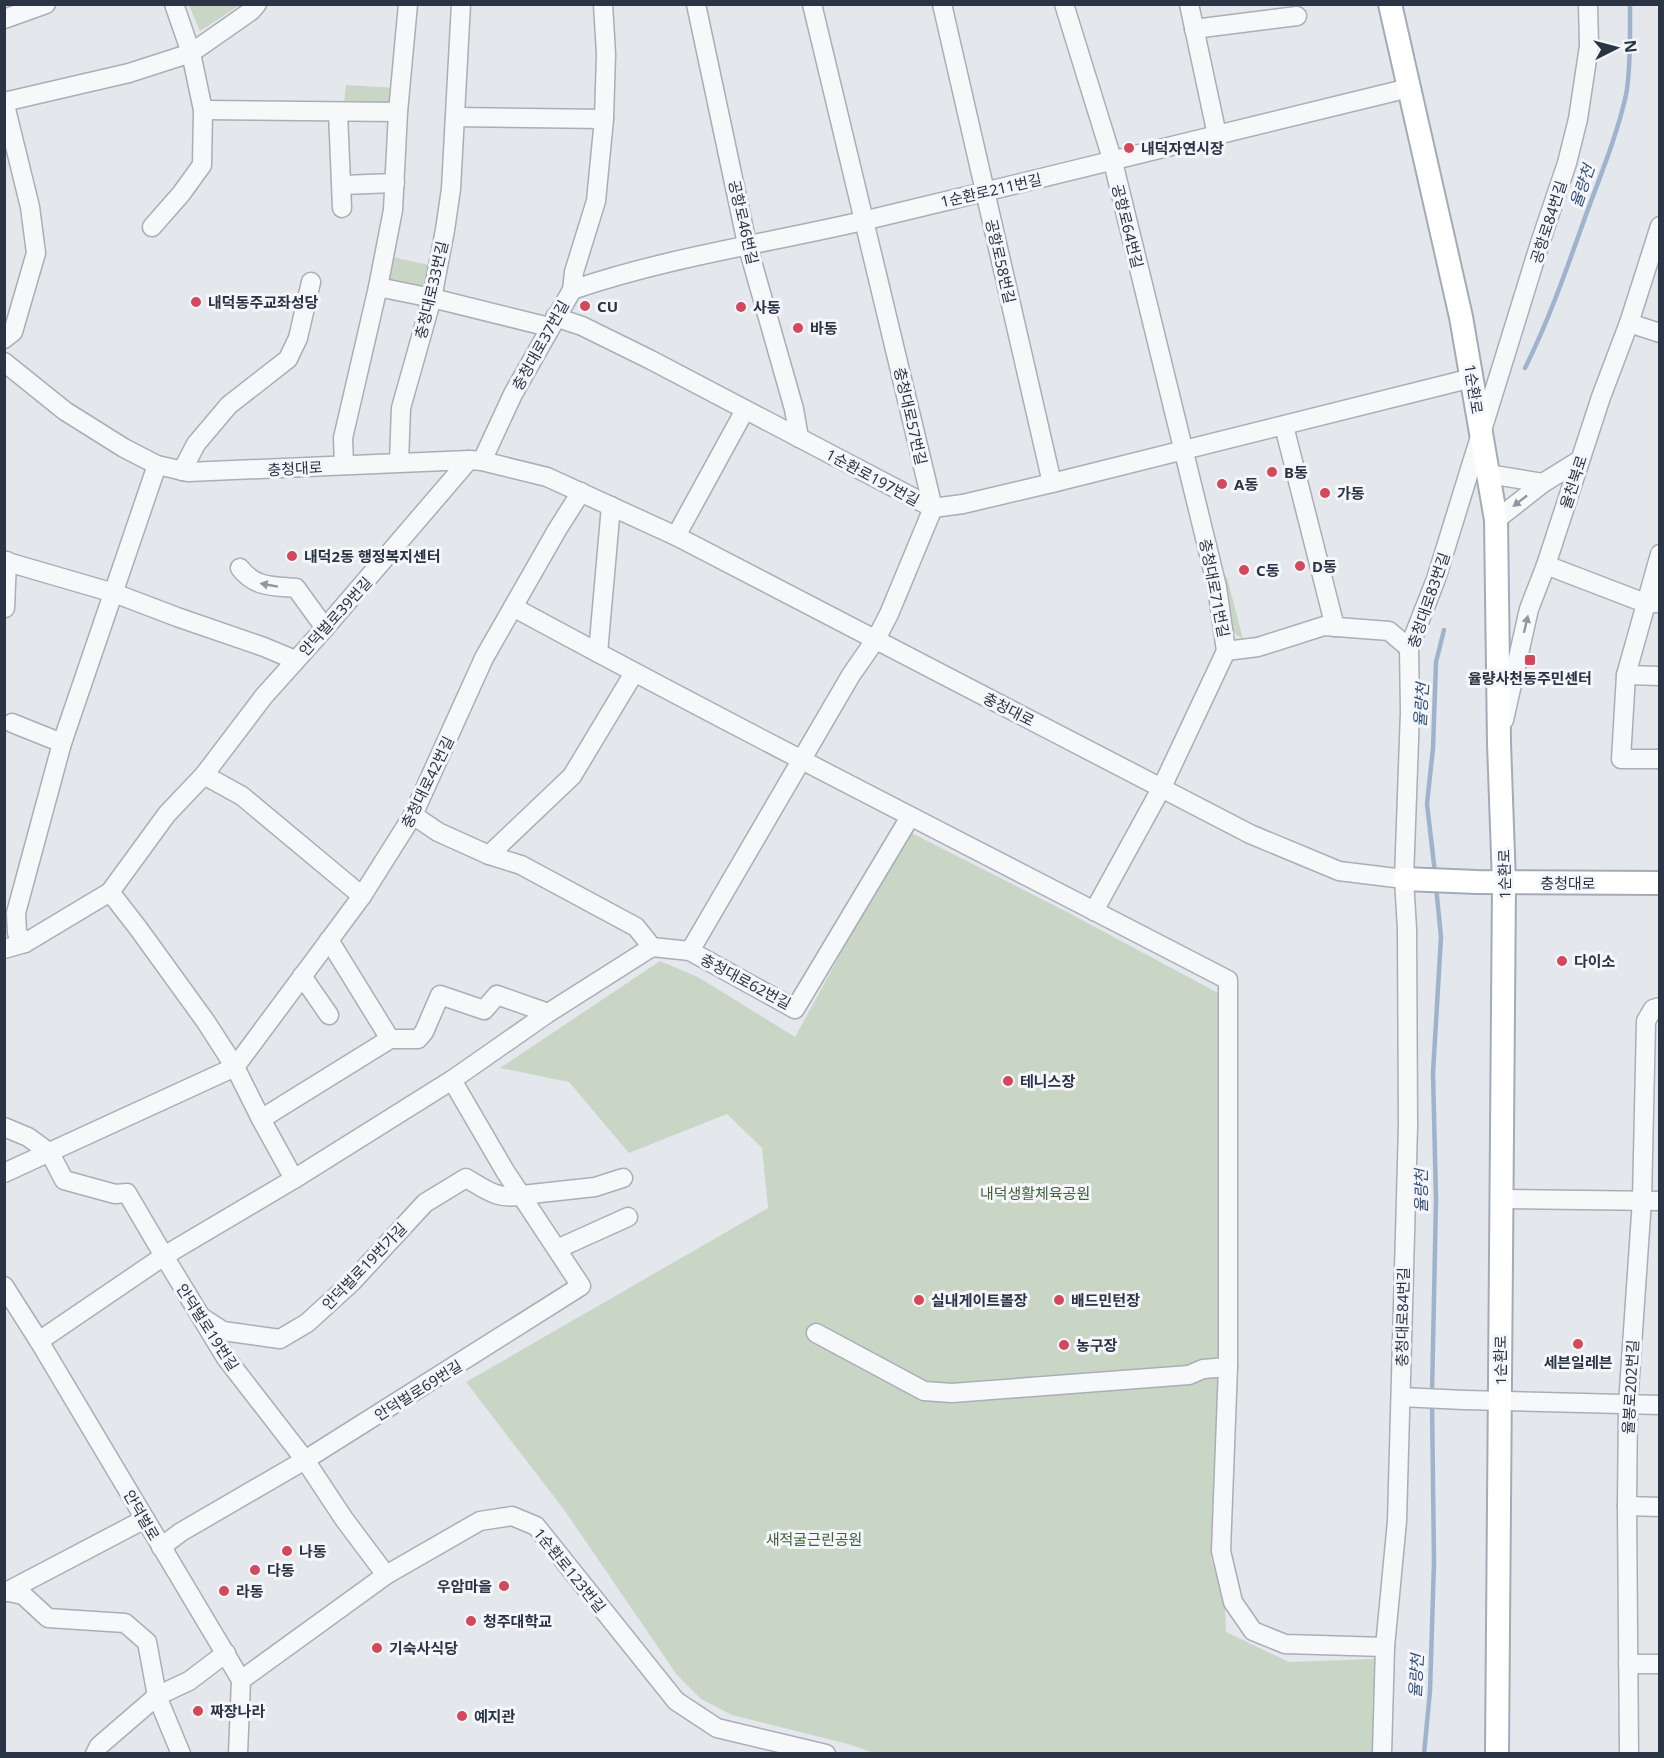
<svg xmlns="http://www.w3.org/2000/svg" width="1664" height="1758" font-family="'Noto Sans','Noto Sans KR',sans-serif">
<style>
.green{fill:#c9d6c5}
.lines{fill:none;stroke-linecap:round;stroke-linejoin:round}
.stream{stroke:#9fb4cc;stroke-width:4.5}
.minor-casing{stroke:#a9aeb7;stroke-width:21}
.major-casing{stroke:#a3abb8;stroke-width:26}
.minor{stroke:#f7f8fa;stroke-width:18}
.major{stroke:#fff;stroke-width:22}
.oneway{fill:#9196a0}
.poi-dot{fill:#d1495b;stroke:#f4f6f9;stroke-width:2}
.labels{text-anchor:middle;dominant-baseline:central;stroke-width:6;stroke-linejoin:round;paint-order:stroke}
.poi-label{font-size:15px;font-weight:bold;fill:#2b3445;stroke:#f4f6f9;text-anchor:start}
.street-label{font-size:15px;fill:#2b3445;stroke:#f4f6f9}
.park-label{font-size:15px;fill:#3f6138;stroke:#f4f6f9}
.water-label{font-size:16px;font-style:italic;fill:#34527a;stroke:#f4f6f9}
</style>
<rect width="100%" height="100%" fill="#e4e7ec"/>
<g class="green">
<polygon points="189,5 240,5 200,31"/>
<polygon points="346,85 396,88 395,107 344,104"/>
<polygon points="392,257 434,266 429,293 387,282"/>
<polygon points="1227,577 1243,639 1229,630 1218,579"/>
<polygon points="908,831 1067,912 1218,993 1220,1351 1212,1525 1211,1558 1225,1601 1226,1632 1289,1662 1375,1659 1374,1753 874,1753 848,1744 732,1715 701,1699 677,1675 565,1511 466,1382 768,1208 762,1148 727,1114 629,1153 569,1082 500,1068 660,961 698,977 795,1037"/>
</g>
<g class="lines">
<g class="stream">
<path d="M1525,368C1550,318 1568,265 1587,212C1601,174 1617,135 1626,95C1631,69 1630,32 1630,4"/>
<polyline points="1435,873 1427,804 1433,748 1436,662 1444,630"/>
<polyline points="1432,1394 1436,1200 1433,1073 1441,937 1436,887"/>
<polyline points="1424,1754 1430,1691 1434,1562 1432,1403"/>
</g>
<g class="minor-casing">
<g id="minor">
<polyline points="696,4 747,244 794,409 799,438"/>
<polyline points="942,4 1052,483"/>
<polyline points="1064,4 1113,162 1217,587 1226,651 1162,787 1094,911"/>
<polyline points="1189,4 1217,135"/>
<polyline points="4,19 46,4"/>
<polyline points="1194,29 1297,16"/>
<polyline points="4,101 30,207 36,253 13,332 4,339"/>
<polyline points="4,102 129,73 191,53 251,11 257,4"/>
<polyline points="203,110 398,112"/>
<polyline points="338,112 342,208"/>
<polyline points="455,117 604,119"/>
<polyline points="342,185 395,183"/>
<polyline points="152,227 181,194 202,165 203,110 191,53 174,4"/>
<polyline points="378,287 432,298 549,327"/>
<path d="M572,290C668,257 769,243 867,220C1048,177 1229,132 1409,88"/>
<polyline points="555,317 582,326 651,360 933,508 963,504 1052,483 1472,378"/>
<polyline points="1629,323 1660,333"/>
<polyline points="4,362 65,411 124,448 157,465 188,472 469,460 482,461 547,477 676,536 1250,834 1339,871 1404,879"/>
<polyline points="1284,426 1335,627"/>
<polyline points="482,461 513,394 572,290 574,272 596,201 604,119 606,54 603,4"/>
<polyline points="399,462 401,408 432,298 445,230 451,189 461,4"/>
<polyline points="344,465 343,438 378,287 393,210 398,112 408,4"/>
<polyline points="182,471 196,444 229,405 288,359 298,338 311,282"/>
<polyline points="1488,474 1543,483"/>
<polyline points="1496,520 1543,483 1580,460"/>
<polyline points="676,536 745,410"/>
<polyline points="1660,554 1626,675 1621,759 1660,759"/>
<polyline points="4,561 114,593 177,617 264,647 295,660"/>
<polyline points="1546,565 1645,603 1660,603"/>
<path d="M240,568C255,588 274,586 296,588L325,628"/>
<path d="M513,607C749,735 989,856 1228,980V1367L1203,1369L1189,1375L952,1393L924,1391L816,1333"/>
<polyline points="5,608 7,561"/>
<polyline points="1226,651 1258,647 1324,626 1389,631 1409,648"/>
<polyline points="598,653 611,506"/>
<polyline points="1626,675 1660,676"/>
<polyline points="1504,720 1529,609 1546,565 1601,397 1629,323 1660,226"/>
<polyline points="12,723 62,743"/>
<polyline points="204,775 242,796 362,896"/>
<polyline points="413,815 438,832 489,855 521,865 636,927 652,947 690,951 795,1009 910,817"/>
<polyline points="489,855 572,776 634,673"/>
<polyline points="110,892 138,928 206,1022 235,1067 261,1119 294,1179"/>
<polyline points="329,940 390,1039"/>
<polyline points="25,943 17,933 16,913 62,743 157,465"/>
<polyline points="4,949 25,943 110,892 167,814 204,775 264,696 325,628 469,460"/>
<polyline points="690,951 851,675 876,639 889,614 933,508 812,4"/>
<polyline points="302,976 329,1015"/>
<polyline points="261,1119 390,1039 418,1039 424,1032 440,995 484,1010 497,995 548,1013"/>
<polyline points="4,1127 28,1137 50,1153 64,1180 115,1194 127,1193 164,1256 226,1358 305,1460 344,1519 386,1575"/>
<polyline points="4,1173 235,1067 362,896 413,815 484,658 557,530 581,492"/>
<polyline points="1502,1199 1660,1201"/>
<polyline points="557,1249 628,1217"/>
<polyline points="4,1286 39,1341 241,1680 238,1754"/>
<path d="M203,1318L223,1331L280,1339L307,1323L352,1282L425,1203L466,1178C485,1189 499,1201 522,1195L595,1187L623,1178"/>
<polyline points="39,1341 164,1256 294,1179 452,1080 548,1013 652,947"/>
<polyline points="1228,1367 1221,1551 1233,1602 1253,1631 1285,1644 1385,1647"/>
<polyline points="1401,1397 1464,1400 1660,1405"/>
<polyline points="1627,1506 1660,1507"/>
<polyline points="161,1547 181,1532 305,1460 581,1286 505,1171 452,1080"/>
<polyline points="4,1591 23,1595 48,1618 125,1623 147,1642 157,1696 181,1754"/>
<polyline points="6,1592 145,1519"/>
<polyline points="1628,1664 1660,1664"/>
<polyline points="241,1680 386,1575 480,1521 512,1516 536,1526 676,1701 717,1728 826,1754"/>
<polyline points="95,1754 99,1746 157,1696 189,1681 226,1653"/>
<polyline points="1382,1754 1385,1647 1397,1521 1408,1126 1407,929 1404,879 1410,712 1409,648 1436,579 1540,243 1567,163 1578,119 1589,46 1588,4"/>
<polyline points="1629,1754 1627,1506 1628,1404 1642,1200 1646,1021 1653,1009 1660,1007"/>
</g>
</g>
<g class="major-casing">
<g id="major">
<polyline points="1390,4 1461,317 1496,520 1499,743 1504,883 1497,1754"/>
<polyline points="1404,879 1477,882 1660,883"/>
</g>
</g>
<use href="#minor" class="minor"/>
<use href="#major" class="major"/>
</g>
<defs><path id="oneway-solid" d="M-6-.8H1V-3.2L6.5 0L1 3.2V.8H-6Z" transform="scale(1.5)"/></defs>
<g class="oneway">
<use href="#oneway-solid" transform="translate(1520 501) rotate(142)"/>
<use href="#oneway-solid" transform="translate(269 585) rotate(-170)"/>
<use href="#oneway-solid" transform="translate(1526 624) rotate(-77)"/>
</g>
<g class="poi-dot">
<circle cx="1129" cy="148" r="6"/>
<circle cx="196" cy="302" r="6"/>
<circle cx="585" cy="306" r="6"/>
<circle cx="741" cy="307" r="6"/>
<circle cx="798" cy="328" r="6"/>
<circle cx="1272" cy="472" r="6"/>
<circle cx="1222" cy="484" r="6"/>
<circle cx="1325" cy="493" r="6"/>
<circle cx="292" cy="556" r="6"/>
<circle cx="1300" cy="566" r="6"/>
<circle cx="1244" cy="570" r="6"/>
<rect x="1524" y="654" width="12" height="12" rx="3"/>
<circle cx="1562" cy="961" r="6"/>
<circle cx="1008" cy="1081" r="6"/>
<circle cx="919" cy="1300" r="6"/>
<circle cx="1059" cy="1300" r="6"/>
<circle cx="1578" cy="1344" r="6"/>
<circle cx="1064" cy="1345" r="6"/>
<circle cx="287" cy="1551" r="6"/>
<circle cx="255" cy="1570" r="6"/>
<circle cx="504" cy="1586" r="6"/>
<circle cx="224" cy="1591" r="6"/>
<circle cx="471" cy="1621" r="6"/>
<circle cx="377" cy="1648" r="6"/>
<circle cx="198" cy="1711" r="6"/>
<circle cx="462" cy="1716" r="6"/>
</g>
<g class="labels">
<g class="poi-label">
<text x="1141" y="148">내덕자연시장</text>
<text x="208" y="302">내덕동주교좌성당</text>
<text x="597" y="306">CU</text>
<text x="753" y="307">사동</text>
<text x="810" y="328">바동</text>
<text x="1284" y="472">B동</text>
<text x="1234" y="484">A동</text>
<text x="1337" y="493">가동</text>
<text x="304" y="556">내덕2동 행정복지센터</text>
<text x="1312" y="566">D동</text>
<text x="1256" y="570">C동</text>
<text x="1530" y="678" text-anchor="middle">율량사천동주민센터</text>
<text x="1574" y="961">다이소</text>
<text x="1020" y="1081">테니스장</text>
<text x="931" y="1300">실내게이트볼장</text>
<text x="1071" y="1300">배드민턴장</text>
<text x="1076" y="1345">농구장</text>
<text x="1578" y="1362" text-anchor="middle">세븐일레븐</text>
<text x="299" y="1551">나동</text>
<text x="267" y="1570">다동</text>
<text x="492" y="1586" text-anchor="end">우암마을</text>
<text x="236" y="1591">라동</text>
<text x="483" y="1621">청주대학교</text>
<text x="389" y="1648">기숙사식당</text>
<text x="210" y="1711">짜장나라</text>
<text x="474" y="1716">예지관</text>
</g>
<g class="street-label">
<text transform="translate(991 190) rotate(-13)">1순환로211번길</text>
<text transform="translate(744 222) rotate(77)">공항로46번길</text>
<text transform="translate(1548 222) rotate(-72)">공항로84번길</text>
<text transform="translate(1128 226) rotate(76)">공항로64번길</text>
<text transform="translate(1001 261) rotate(77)">공항로58번길</text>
<text transform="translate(431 290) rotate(-77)">충청대로33번길</text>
<text transform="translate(540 345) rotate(-61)">충청대로37번길</text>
<text transform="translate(1474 389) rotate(81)">1순환로</text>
<text transform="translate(911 416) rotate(77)">충청대로57번길</text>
<text transform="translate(295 468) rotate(-3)">충청대로</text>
<text transform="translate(873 477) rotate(28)">1순환로197번길</text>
<text transform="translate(1573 482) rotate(-72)">율천북로</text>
<text transform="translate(1215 588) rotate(79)">충청대로71번길</text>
<text transform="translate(1428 600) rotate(-71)">충청대로83번길</text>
<text transform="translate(335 616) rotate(-48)">안덕벌로39번길</text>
<text transform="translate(1009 709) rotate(27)">충청대로</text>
<text transform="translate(427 782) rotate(-64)">충청대로42번길</text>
<text transform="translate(1504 874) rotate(-91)">1순환로</text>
<text x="1568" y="883">충청대로</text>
<text transform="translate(746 981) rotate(28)">충청대로62번길</text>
<text transform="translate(364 1266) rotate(-46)">안덕벌로19번가길</text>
<text transform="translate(1402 1317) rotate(-89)">충청대로84번길</text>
<text transform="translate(208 1327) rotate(57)">안덕벌로19번길</text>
<text transform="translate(1500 1360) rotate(-90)">1순환로</text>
<text transform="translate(1630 1387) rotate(-87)">율봉로202번길</text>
<text transform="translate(418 1390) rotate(-32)">안덕벌로69번길</text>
<text transform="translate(142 1515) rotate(60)">안덕벌로</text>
<text transform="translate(570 1570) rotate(51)">1순환로123번길</text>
</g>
<g class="park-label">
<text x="1035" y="1193">내덕생활체육공원</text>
<text x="814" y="1539">새적굴근린공원</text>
</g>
<g class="water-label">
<text transform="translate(1582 186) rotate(-71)">율량천</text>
<text transform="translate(1421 705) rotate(-86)">율량천</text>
<text transform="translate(1421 1191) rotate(-90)">율량천</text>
<text transform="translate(1416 1676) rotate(-87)">율량천</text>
</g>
</g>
<rect width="1664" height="1758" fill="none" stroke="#2b3445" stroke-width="12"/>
<g transform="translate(1616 48) rotate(84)" stroke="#f4f6f9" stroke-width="4.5" paint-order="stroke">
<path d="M0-4.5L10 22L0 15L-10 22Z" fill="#2b3445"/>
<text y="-9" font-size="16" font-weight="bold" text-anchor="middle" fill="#2b3445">N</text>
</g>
</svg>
